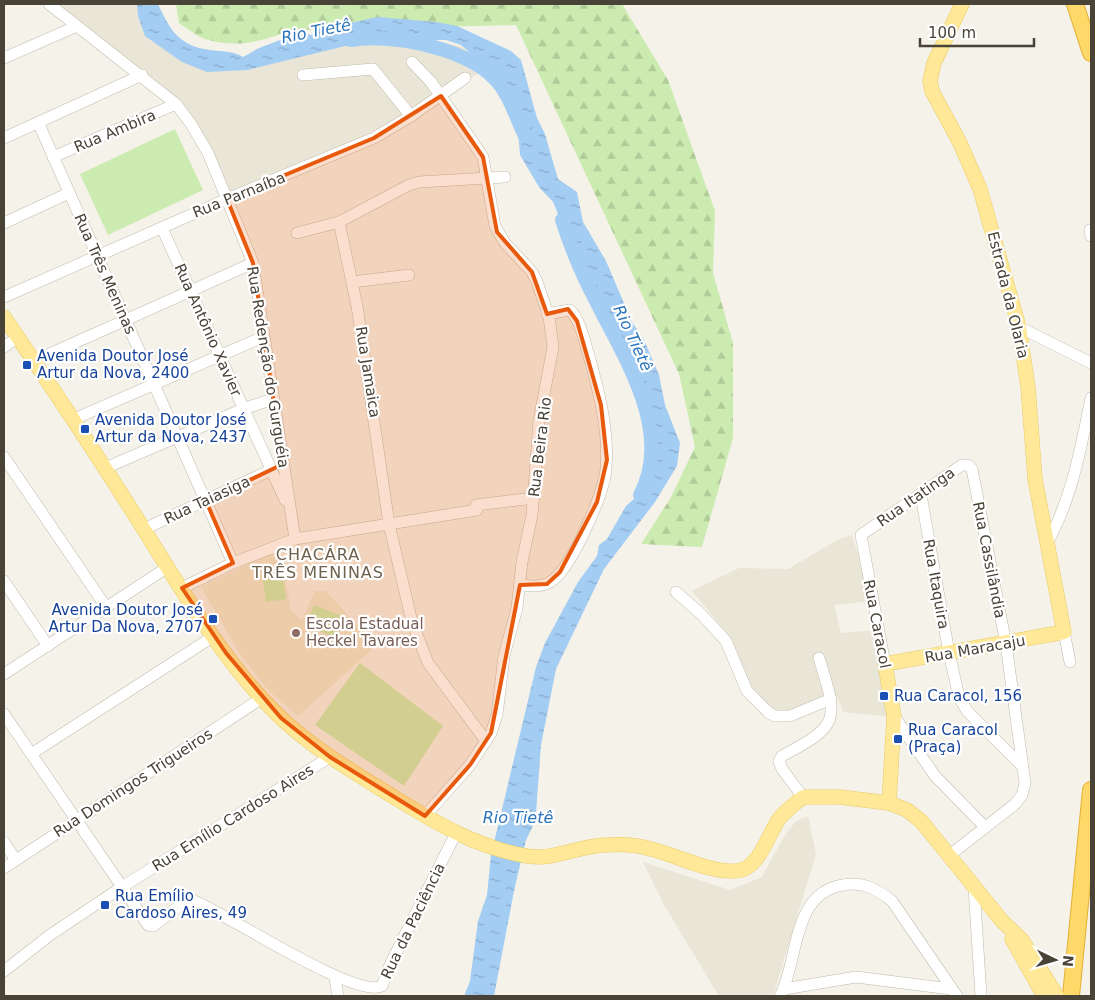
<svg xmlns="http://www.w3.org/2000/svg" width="1095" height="1000" font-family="'DejaVu Sans',sans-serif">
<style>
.residential{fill:#e9e5d7}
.education{fill:#efe9d3}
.forest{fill:url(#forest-firs)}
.pitch{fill:#ccebb1}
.water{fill:url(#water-ripples)}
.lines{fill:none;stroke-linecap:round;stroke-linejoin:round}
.river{stroke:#a4cdf4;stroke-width:14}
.minor-casing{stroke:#c1bbab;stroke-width:12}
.major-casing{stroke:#e9ca63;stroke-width:15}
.highway-casing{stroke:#e4b034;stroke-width:18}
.minor{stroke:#fff;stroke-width:11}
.major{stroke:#ffe998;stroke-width:14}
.highway{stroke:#ffd86a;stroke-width:16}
.marked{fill:#e8590c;fill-opacity:0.2;stroke:#e8590c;stroke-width:4;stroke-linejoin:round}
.transit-dot{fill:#1a4fb4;stroke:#fff;stroke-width:2}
.education-dot{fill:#8d6e63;stroke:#fff;stroke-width:2}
.labels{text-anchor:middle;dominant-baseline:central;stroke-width:4.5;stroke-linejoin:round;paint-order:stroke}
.street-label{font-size:15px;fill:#494337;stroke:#fff}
.transit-label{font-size:15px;fill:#164399;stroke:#fff;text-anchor:start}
.education-label{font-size:15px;fill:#785e54;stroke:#fff;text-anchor:start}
.water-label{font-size:16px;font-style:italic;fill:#2a74bb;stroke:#fff}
.neighbourhood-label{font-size:16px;letter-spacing:1px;fill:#6d624e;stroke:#fff}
</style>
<defs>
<pattern id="forest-firs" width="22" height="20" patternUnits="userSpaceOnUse" patternTransform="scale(1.25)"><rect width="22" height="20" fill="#ccebb1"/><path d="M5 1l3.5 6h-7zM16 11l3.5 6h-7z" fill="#b1cb99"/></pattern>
<pattern id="water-ripples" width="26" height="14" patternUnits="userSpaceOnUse" patternTransform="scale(1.25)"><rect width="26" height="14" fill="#a4cdf4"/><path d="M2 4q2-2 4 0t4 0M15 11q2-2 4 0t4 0" fill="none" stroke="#88a8c6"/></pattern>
</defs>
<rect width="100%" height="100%" fill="#f5f2e9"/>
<g class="residential">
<polygon points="45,4 144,4 156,35 223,65 383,34 442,42 462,47 490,65 390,136 227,197 188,114"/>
<polygon points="852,535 872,601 834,605 841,633 876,630 892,717 843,712 837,696 782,713 768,707 747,683 730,637 692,591 739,568 788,569 839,539"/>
<polygon points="808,816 816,854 773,996 719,996 664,905 643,862 730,890 762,877 785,835 796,821"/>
</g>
<polygon class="education" points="280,548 291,611 302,620 315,591 326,591 376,646 298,716 267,689 241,656 201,587"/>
<path class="forest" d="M176,4H622L668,80L715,211L713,273L733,343V438L702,547L641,544L670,499L695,447L679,374L516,25L292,30C262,41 238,49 205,39C196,36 187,28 179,23Z"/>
<g class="pitch">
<polygon points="175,129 203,190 108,235 80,174"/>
<polygon points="282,571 286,599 266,602 262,574"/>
<polygon points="314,605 344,617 335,638 306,625"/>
<polygon points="360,663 443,726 404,786 315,725"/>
</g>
<path class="water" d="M137,4H158C170,30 179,46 210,50C223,52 231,50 243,57L259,48L299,33L312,35L326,23L345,24L378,17L436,22L457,26L511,51L521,60L537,118L545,134L558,179L577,192L583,222L606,261L632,322L644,340L659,375L665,405L680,443L677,466L655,502L604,569L556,669L541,745L536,813L532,828L526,840L514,891L494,996H464L470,981L478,921L487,895L491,855L536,667L545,643L578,582L597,556L599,545L607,539L626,506L636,497L646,480L653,475C657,460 659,443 648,431L647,403L638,395L627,375L630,359L572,247L553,202L539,187L520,155L517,117L498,77L461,45L446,40H370L247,70L207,72L182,62L145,36L138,16Z"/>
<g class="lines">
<g class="river">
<path d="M351,40C393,33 474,49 500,85C511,99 517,120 525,136"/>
<path d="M562,220C571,248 582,275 596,301C624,357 674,432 640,495"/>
</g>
<g class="minor-casing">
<g id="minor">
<polyline points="49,4 176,104 191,124 208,153 253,263 295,539"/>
<polyline points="4,58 77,26"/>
<polyline points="412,62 431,82 483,157 495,226 505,243 532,272 537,282 549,317 553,347 539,421 532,515 522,562 517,608 504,656 497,715 491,733 470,765 425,816"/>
<polyline points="303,75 373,69 411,116"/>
<polyline points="38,122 233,563"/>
<polyline points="4,138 142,75"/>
<polyline points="53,157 176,104"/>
<polyline points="339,222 357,306 389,524 412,622 428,663 486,741"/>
<polyline points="4,223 69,193"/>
<polyline points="162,228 285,500"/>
<polyline points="1090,230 1091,236"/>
<polyline points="297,233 339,222 409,185 419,182 505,177"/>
<polyline points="352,282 409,275"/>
<polyline points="4,297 227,199 374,138 411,116 465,78"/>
<polyline points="1019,327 1091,363"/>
<polyline points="4,347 18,337"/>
<polyline points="34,361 253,263"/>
<polyline points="74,419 263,337"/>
<polyline points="4,457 106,607"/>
<polyline points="105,468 243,409 273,399"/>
<polyline points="921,495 949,653 959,697 967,711 1022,766"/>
<polyline points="476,505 534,498"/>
<polyline points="144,529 271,470"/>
<path d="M1047,543C1072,499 1081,447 1091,398"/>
<polyline points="4,581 48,646"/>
<path d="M520,585C531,586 543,588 553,580C572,566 605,492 606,468C609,430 599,392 589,356C584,341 581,321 570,310L547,314"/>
<polyline points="182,588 233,563 295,539 477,510"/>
<polyline points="676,592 701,614 726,641 747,691 769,713 775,716 790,716 831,699"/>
<polyline points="1064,632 1070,662"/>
<polyline points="885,664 861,535 962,465 968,465 972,469 1006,644 1025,783 1022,795 1015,804 950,855"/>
<polyline points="4,674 168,567"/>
<path d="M4,714L148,925L153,926L182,904L194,901C224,912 356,1000 382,986L390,965L456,833"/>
<polyline points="894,716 935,776 985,827"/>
<polyline points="31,754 214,636"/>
<path d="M803,797L782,769L779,761L782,756C841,725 838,720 819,658"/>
<polyline points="4,842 15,859"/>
<polyline points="4,868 262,698"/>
<polyline points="974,887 981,996"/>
<polyline points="4,971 50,935 122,887 330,757"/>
<polyline points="335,979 338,996"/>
<polyline points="784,989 856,977 951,989"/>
<path d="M780,996C799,961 791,893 843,885C862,881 877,889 892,901L957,996"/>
</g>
</g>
<g class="major-casing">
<g id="major">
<path d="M4,317C47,380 90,444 131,509C175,578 221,661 281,718C315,750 357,774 397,799C438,824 478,848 527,856C553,861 580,845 607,845C621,844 637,845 651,849C674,854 724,880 746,868C762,859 769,833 779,819C786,810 795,804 803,797H839L889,803L907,810L921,821L1002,921L1022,940L1057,996"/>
<polyline points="889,803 894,716 885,664 1064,632 1035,479 1028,387 1019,327 980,189 960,143 932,91 930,81 934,63 962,4"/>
<polyline points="1012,939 1044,996"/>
</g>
</g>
<g class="highway-casing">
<g id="highway">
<polyline points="1075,4 1091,53"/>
<polyline points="1071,996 1091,790"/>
</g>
</g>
<use href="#minor" class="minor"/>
<use href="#major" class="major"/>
<use href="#highway" class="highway"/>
</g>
<path class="marked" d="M441,96L483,157L497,232L532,272L547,314L568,309L577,321L601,405L607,460L597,502L560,572L547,584L520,585L491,733L470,765L425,816L330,757L281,718L226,653L182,588L233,563L206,501L283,464L253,263L227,199L374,138Z"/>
<g class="transit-dot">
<rect x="22" y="360" width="10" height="10" rx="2.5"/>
<rect x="80" y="424" width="10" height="10" rx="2.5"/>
<rect x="208" y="614" width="10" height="10" rx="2.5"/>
<rect x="879" y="691" width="10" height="10" rx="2.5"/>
<rect x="893" y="734" width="10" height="10" rx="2.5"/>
<rect x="100" y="900" width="10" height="10" rx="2.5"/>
</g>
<circle class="education-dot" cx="296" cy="633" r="5"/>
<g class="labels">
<g class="street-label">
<text transform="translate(115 131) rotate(-23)">Rua Ambira</text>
<text transform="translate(239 195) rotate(-22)">Rua Parnaíba</text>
<text transform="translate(105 274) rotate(66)">Rua Três Meninas</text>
<text transform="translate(1008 295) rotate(76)">Estrada da Olaria</text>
<text transform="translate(208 330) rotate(66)">Rua Antônio Xavier</text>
<text transform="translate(268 367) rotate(81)">Rua Redenção do Gurguéia</text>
<text transform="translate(368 372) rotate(81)">Rua Jamaica</text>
<text transform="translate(540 447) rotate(-83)">Rua Beira Rio</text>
<text transform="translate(916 497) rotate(-35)">Rua Itatinga</text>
<text transform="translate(207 500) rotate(-25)">Rua Taiasiga</text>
<text transform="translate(989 560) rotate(79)">Rua Cassilândia</text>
<text transform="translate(936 584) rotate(80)">Rua Itaquira</text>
<text transform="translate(877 624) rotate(79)">Rua Caracol</text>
<text transform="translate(975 649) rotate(-10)">Rua Maracaju</text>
<text transform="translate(133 783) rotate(-33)">Rua Domingos Trigueiros</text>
<text transform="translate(233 818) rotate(-32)">Rua Emílio Cardoso Aires</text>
<text transform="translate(413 921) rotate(-64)">Rua da Paciência</text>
</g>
<g class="transit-label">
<text x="37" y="356">Avenida Doutor José<tspan x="37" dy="17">Artur da Nova, 2400</tspan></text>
<text x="95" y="420">Avenida Doutor José<tspan x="95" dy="17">Artur da Nova, 2437</tspan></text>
<text x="203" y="610" text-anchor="end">Avenida Doutor José<tspan x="203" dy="17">Artur Da Nova, 2707</tspan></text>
<text x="894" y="696">Rua Caracol, 156</text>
<text x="908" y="730">Rua Caracol<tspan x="908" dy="17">(Praça)</tspan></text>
<text x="115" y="896">Rua Emílio<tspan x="115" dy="17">Cardoso Aires, 49</tspan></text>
</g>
<g class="education-label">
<text x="306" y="624">Escola Estadual<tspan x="306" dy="17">Heckel Tavares</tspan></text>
</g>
<g class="water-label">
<text transform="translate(316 31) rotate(-11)">Rio Tietê</text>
<text transform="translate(633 338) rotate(65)">Rio Tietê</text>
<text x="518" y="817">Rio Tietê</text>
</g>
<g class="neighbourhood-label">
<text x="318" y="554">CHACÁRA<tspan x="318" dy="18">TRÊS MENINAS</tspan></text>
</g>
</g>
<rect width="1095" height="1000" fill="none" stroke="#494337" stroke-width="10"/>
<g transform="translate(1055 960) rotate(95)" stroke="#ffffff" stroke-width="4" paint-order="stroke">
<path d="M0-4L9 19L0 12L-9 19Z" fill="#494337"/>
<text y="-8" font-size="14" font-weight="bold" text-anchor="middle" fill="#494337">N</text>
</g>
<path d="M920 38v8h114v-8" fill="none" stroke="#494337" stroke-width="2.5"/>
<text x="928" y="38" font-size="15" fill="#494337" stroke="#ffffff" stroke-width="4" paint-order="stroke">100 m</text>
</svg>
